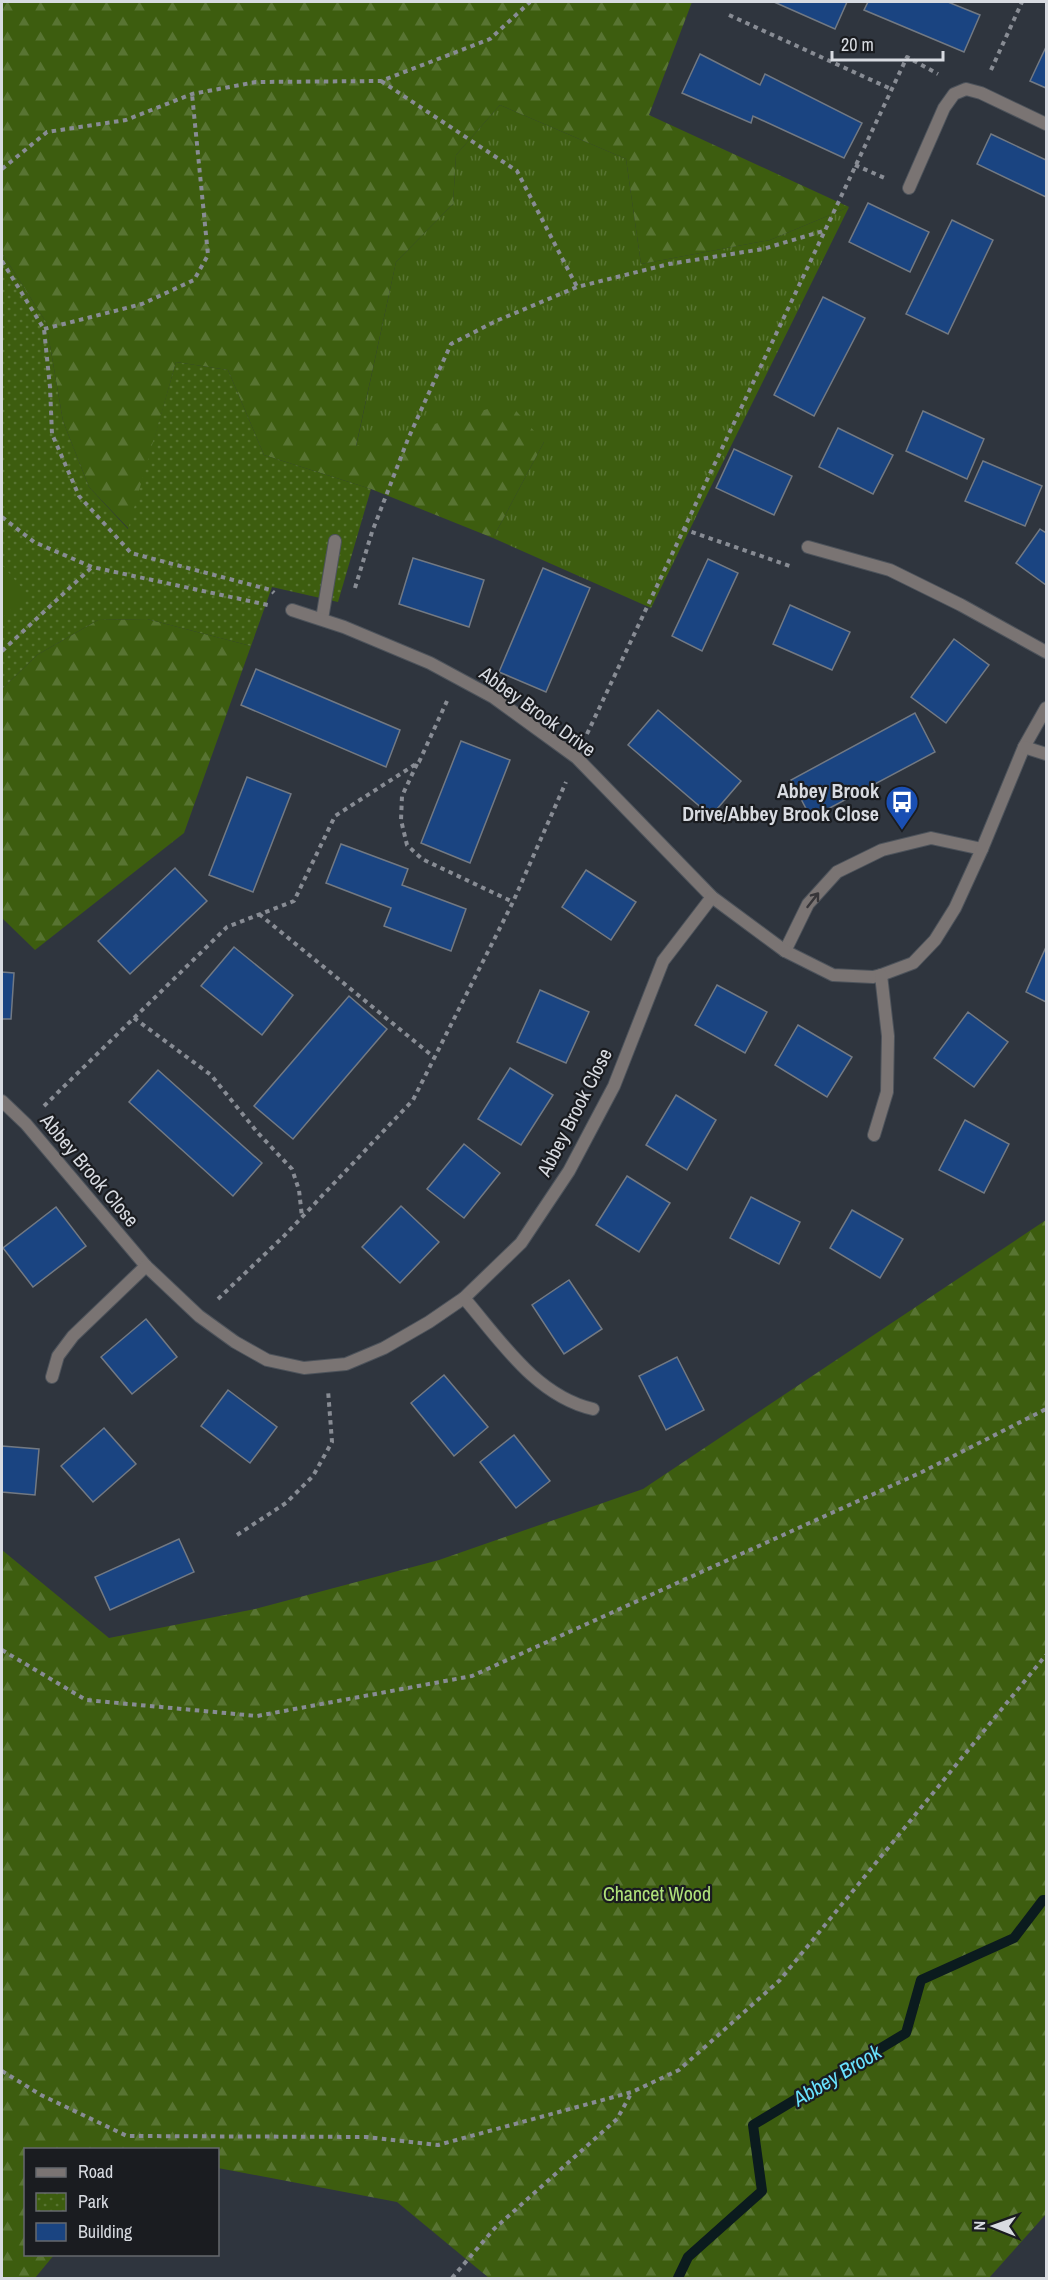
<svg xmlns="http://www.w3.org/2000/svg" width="1048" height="2280" font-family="'Archivo Narrow',sans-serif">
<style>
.grass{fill:url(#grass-tufts)}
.forest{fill:url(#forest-firs)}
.park{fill:url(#park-dots)}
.pitch{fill:#3d5d0f}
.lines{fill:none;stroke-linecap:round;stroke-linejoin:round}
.stream{stroke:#0b1b1e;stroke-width:10}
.building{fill:#1a4481;stroke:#727983;stroke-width:1.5}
.service-casing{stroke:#4d535b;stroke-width:14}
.minor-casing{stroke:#4d535b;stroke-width:14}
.path{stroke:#888c94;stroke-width:4;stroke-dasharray:4.5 4.5;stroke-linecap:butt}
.service{stroke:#7a7473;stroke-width:12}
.minor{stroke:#7a7473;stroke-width:12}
.oneway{stroke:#373639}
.labels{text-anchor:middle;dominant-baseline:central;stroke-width:4.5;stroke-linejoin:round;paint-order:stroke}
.street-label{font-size:20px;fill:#d8dbe1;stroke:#1a1c20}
.poi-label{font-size:20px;font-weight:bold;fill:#d8dbe1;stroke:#1a1c20;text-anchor:end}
.park-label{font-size:20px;fill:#b0e37b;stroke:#1a1c20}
.water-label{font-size:21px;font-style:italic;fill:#69e3ff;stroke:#1a1c20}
</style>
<defs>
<pattern id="grass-tufts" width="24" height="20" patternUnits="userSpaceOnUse" patternTransform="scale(1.5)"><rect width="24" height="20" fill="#3d5d0f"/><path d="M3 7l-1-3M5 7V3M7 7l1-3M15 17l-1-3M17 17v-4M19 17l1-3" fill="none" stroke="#587432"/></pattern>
<pattern id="forest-firs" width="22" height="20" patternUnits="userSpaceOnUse" patternTransform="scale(1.5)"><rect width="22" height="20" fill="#3d5d0f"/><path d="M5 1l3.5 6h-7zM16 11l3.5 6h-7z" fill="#587432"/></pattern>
<pattern id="park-dots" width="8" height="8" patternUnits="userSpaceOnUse" patternTransform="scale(1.5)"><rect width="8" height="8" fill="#3d5d0f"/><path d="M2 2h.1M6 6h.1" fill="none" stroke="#587432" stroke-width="1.8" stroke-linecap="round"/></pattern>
</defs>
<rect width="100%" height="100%" fill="#2f353e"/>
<polygon class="grass" points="500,105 626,159 641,264 770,240 849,207 651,608 493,538 544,442 356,447 396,262 453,204 456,155"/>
<g class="forest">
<polygon points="2,2 692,2 649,115 849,207 770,240 641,264 626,159 500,105 456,155 453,204 396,262 356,446 509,403 544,442 493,538 371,489 264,455 228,370 176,362 129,529 89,487 63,421 46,322 2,253"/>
<polygon points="147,619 251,646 184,833 35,950 2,918 2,689 37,655 98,620"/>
<polygon points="1046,1220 1046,2214 989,2278 489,2278 397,2202 218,2168 218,2150 26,2150 26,2254 54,2255 35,2278 2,2278 2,1550 109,1638 255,1609 439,1560 643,1489"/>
</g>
<polygon class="park" points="2,253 46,322 63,421 89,487 128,529 176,362 228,370 264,455 371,489 338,602 272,587 251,646 147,619 98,620 37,655 2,689"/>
<polygon class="pitch" points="2,565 27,594 2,618"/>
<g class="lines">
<polyline class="stream" points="678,2278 688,2257 762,2191 753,2125 906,2033 921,1980 1014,1938 1043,1900 1046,1900"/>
</g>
<g class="building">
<polygon points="774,2 847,2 835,29"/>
<polygon points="868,2 948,2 980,15 964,52 864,10"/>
<polygon points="1046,47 1046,88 1030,81"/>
<polygon points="700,54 760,85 765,74 862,123 844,158 753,116 751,123 682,93"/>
<polygon points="991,134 1046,160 1046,197 977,164"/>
<polygon points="868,203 929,232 910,272 849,242"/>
<polygon points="952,220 993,240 948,334 906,314"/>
<polygon points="823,297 865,318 814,416 774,395"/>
<polygon points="923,411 984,439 967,479 906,451"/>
<polygon points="838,428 893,455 873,494 819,467"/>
<polygon points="734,449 792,476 774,515 716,488"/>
<polygon points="983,461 1042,486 1025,526 965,501"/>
<polygon points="1040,529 1046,533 1046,585 1016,563"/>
<polygon points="413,558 484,580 469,627 399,604"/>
<polygon points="708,559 738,573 702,651 672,636"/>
<polygon points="543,568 590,588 546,692 499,672"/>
<polygon points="790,605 850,632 832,670 773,644"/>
<polygon points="954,639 989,665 946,723 911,697"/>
<polygon points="256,669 400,730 386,767 241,705"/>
<polygon points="658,710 741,781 711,816 628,745"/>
<polygon points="915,713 935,752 811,818 791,780"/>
<polygon points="461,741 510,760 470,863 421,843"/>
<polygon points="247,777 291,794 253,892 209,875"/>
<polygon points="341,844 408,869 402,885 466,909 451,951 384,926 391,908 326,883"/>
<polygon points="175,868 207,901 130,974 98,941"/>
<polygon points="586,870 636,902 611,940 562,907"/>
<polygon points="234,947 293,995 262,1035 201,986"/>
<polygon points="1046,947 1046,1002 1026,992"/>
<polygon points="2,972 14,973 11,1019 2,1019"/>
<polygon points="717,985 767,1012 745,1053 695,1025"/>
<polygon points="540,990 589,1012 566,1063 517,1042"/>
<polygon points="349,996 387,1029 293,1139 254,1106"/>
<polygon points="968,1012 1008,1042 974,1087 934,1058"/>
<polygon points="798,1025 852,1057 827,1097 775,1065"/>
<polygon points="510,1068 553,1095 521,1145 478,1119"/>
<polygon points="158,1070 262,1163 233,1196 129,1102"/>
<polygon points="676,1095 716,1120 687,1170 646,1145"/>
<polygon points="965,1120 1009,1144 984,1193 939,1170"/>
<polygon points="464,1144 500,1173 464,1218 427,1189"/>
<polygon points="627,1176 670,1203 639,1252 596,1225"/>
<polygon points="751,1197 800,1222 779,1264 730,1238"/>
<polygon points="401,1206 439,1242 400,1283 362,1247"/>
<polygon points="56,1207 86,1246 33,1287 3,1248"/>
<polygon points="852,1210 903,1239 880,1278 830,1248"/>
<polygon points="569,1280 602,1329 564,1354 532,1305"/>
<polygon points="146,1319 177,1357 132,1394 101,1357"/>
<polygon points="677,1357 704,1410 666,1430 639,1376"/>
<polygon points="444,1375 488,1427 454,1456 411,1403"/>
<polygon points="228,1390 277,1427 250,1463 201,1426"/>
<polygon points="104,1428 136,1464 93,1502 61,1466"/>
<polygon points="514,1435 550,1481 516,1508 480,1462"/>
<polygon points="2,1446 39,1449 35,1495 2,1492"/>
<polygon points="179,1539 194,1572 110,1610 95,1577"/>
</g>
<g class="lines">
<g class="service-casing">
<g id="service">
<polyline points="322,619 335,541"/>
<polyline points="785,951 808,904 837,872 882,850 931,838 982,849"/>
</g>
</g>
<g class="minor-casing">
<g id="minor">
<polyline points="909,188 944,108 954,94 966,89 981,93 1046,124"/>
<polyline points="808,547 890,570 961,605 1046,652"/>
<polyline points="292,610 344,627 430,663 493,697 577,758 712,897 785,951 833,975 873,977 881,975 913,963 935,940 955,908 982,849 1024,747 1046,708"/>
<polyline points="1024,747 1046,754"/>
<polyline points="2,1101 26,1124 146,1266 199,1316 235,1342 267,1360 304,1368 346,1364 384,1348 429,1322 464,1298 521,1243 569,1171 614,1086 663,961 712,897"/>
<polyline points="874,1135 887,1092 888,1036 881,975"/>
<path d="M464,1298C500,1340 536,1396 593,1409"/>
<polyline points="52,1377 58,1356 73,1336 146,1266"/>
</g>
</g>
<g class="path">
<polyline points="729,15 891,89"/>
<polyline points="991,70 1022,2"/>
<polyline points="381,81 517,171 577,287"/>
<polyline points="855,165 887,179"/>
<polyline points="2,169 47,132 126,120 192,94 256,82 381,81 490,39 530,2"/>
<polyline points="2,261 44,329 50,387 52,434 79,496 131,553 271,590 274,593"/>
<polyline points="44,329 142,304 194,280 208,255 192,94"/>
<polyline points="2,517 34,542 92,567 268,605"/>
<polyline points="683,529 790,566"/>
<polyline points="355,588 372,532 408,439 451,344 496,321 577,287 669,264 763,249 823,231"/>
<polyline points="2,651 92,567"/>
<polyline points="587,734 907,57 938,74"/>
<polyline points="417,764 402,796 401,820 407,845 422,859 513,902"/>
<polyline points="259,914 435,1058"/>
<polyline points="134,1018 211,1075 258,1133 292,1169 299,1190 302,1217"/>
<polyline points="44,1106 227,927 294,901 335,816 419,762 447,701"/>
<polyline points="218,1299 284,1236 413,1100 513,902 566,782"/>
<polyline points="237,1535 286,1503 313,1476 332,1442 328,1390"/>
<polyline points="2,1650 86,1700 257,1716 472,1676 922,1472 1046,1409"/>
<polyline points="2,2071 41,2095 127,2136 367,2137 438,2145 632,2092 679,2070 780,1980 1046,1655"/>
<polyline points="452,2278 494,2229 617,2119 632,2092"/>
</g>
<use href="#service" class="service"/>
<use href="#minor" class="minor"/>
</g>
<defs><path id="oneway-shaft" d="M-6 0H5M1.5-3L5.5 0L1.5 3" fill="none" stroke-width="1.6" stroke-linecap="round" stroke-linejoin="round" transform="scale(1.5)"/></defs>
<use class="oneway" href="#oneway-shaft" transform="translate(813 900) rotate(-52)"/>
<defs>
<g id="bus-pin" transform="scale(1.725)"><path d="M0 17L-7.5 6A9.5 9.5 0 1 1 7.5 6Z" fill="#1a4fb4" stroke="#1a1c20"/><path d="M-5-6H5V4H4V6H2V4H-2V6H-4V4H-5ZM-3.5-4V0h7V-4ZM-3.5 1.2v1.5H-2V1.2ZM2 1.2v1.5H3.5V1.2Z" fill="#fff"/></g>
</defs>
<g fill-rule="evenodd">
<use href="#bus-pin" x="902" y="802"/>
</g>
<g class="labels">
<g class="street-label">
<text transform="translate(538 711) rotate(36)">Abbey Brook Drive</text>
<text transform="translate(574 1112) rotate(-63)">Abbey Brook Close</text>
<text transform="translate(90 1170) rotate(50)">Abbey Brook Close</text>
</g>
<g class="poi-label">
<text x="879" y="790">Abbey Brook<tspan x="879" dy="23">Drive/Abbey Brook Close</tspan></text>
</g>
<g class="park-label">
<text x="657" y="1893">Chancet Wood</text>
</g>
<g class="water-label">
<text transform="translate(837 2075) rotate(-31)">Abbey Brook</text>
</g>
</g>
<rect width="1048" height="2280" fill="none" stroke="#d8dbe1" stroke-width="6"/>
<rect x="24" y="2148" width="195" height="108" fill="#1a1c20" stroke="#66686d" stroke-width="1.5"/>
<rect x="36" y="2168" width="30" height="9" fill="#7a7473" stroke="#66686d" stroke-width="1.5"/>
<text x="78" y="2178" font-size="18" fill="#d8dbe1">Road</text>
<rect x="36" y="2193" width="30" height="18" fill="url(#park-dots)" stroke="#66686d" stroke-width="1.5"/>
<text x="78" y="2208" font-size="18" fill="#d8dbe1">Park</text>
<rect x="36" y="2223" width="30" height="18" fill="#1a4481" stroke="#66686d" stroke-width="1.5"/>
<text x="78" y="2238" font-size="18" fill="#d8dbe1">Building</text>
<g transform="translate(994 2226) rotate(271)" stroke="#1a1c20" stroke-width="4.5" paint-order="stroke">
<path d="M0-4.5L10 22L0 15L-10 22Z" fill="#d8dbe1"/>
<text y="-9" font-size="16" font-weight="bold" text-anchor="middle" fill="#d8dbe1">N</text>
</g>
<path d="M832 51v9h111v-9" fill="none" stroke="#d8dbe1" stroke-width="3"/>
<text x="841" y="51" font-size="18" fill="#d8dbe1" stroke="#1a1c20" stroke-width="4.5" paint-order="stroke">20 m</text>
</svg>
